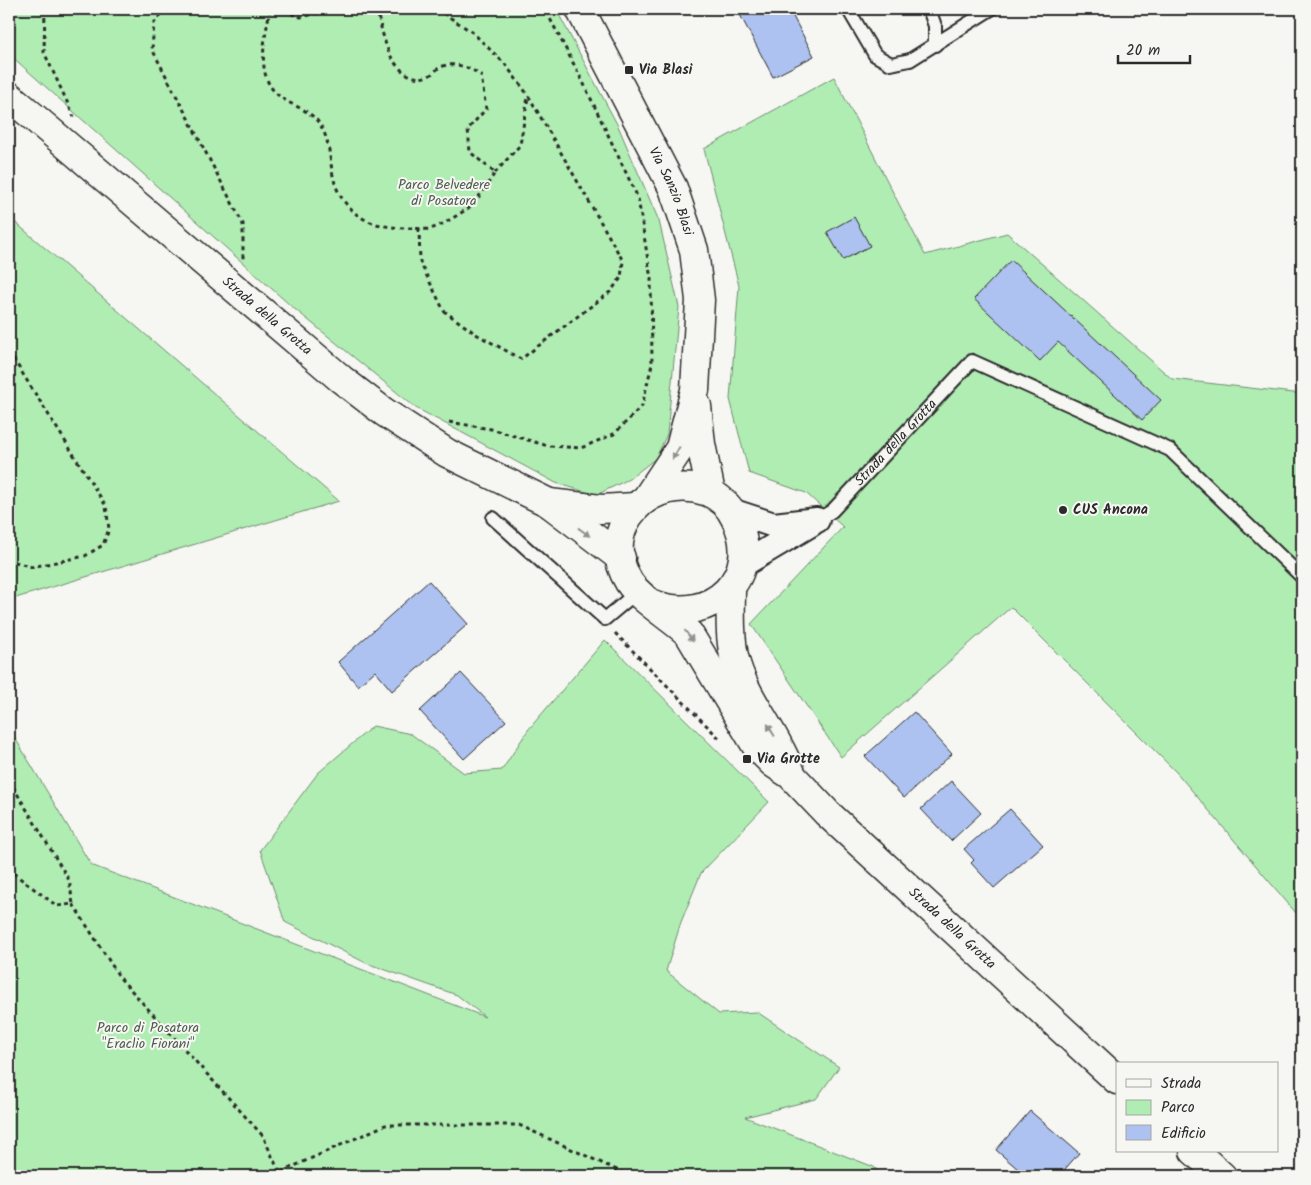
<svg xmlns="http://www.w3.org/2000/svg" width="1311" height="1185" font-family="Kalam,sans-serif">
<style>
.green{fill:#b0edb3;stroke:#6e8c6f}
.building{fill:#adc2f0;stroke:#2b2b2b}
.lines{fill:none;stroke-linecap:round;stroke-linejoin:round}
.service-casing{stroke:#2b2b2b;stroke-width:16}
.minor-casing{stroke:#2b2b2b;stroke-width:28}
.tertiary-casing{stroke:#2b2b2b;stroke-width:31}
.path{stroke:#2b2b2b;stroke-width:3;stroke-dasharray:4 4;stroke-linecap:butt}
.service{stroke:#f6f6f2;stroke-width:12}
.minor{stroke:#f6f6f2;stroke-width:24}
.tertiary{stroke:#f6f6f2;stroke-width:28}
.oneway{fill:#90908e}
.poi-dot{fill:#2b2b2b;stroke:#f6f6f2;stroke-width:2}
.labels{text-anchor:middle;dominant-baseline:central;stroke-width:4;stroke-linejoin:round;paint-order:stroke}
.poi-label{font-size:14px;font-weight:bold;fill:#2b2b2b;stroke:#f6f6f2;text-anchor:start}
.park-label{font-size:14px;fill:#4c5c4d;stroke:#f6f6f2}
.street-label{font-size:14px;fill:#2b2b2b;stroke:#f6f6f2}
</style>
<rect width="100%" height="100%" fill="#f6f6f2"/>
<filter id="ink" filterUnits="userSpaceOnUse"><feTurbulence type="fractalNoise" baseFrequency=".02" numOctaves="2"/><feDisplacementMap in="SourceGraphic" scale="10" xChannelSelector="R" yChannelSelector="G"/><feConvolveMatrix kernelMatrix="1 2 1 2 8 2 1 2 1" color-interpolation-filters="sRGB"/></filter>
<g filter="url(#ink)">
<g class="green">
<polygon points="9,9 556,9 618,126 659,221 679,307 667,434 656,458 629,479 596,495 556,483 416,408 291,306 9,54"/>
<polygon points="834,77 925,255 1007,233 1172,379 1302,394 1302,920 1177,773 1011,607 841,757 751,624 843,527 806,493 749,473 730,399 739,286 704,149"/>
<polygon points="9,217 339,501 9,600"/>
<polygon points="605,640 769,802 701,873 681,922 666,971 719,1014 757,1012 839,1067 816,1099 745,1117 874,1167 883,1176 9,1176 9,717 15,738 91,865 485,1017 457,995 366,963 285,922 260,850 318,773 373,726 411,734 464,773 502,770 528,730"/>
</g>
<g class="building">
<polygon points="737,9 789,9 814,56 773,77"/>
<polygon points="854,217 870,246 843,260 827,232"/>
<polygon points="1011,260 1161,400 1142,420 1058,342 1040,361 974,299"/>
<polygon points="429,581 468,624 392,691 375,671 358,686 338,662"/>
<polygon points="461,673 506,721 464,759 420,711"/>
<polygon points="914,712 952,754 904,798 865,756"/>
<polygon points="951,781 981,813 951,841 921,809"/>
<polygon points="1010,809 1043,845 994,888 971,863 974,860 964,849"/>
<polygon points="1030,1111 1079,1153 1059,1176 1026,1176 996,1150"/>
</g>
<g class="lines">
<g class="service-casing">
<g id="service">
<polyline points="848,9 875,55 891,64 910,60 991,9"/>
<polyline points="929,9 935,26 935,45"/>
<polyline points="493,518 605,619 637,592"/>
<path id="s1" d="M817,520L832,511L972,361L1170,450L1302,577"/>
</g>
</g>
<g class="minor-casing">
<g id="minor">
<polyline points="731,511 774,525 817,520"/>
<polyline points="742,565 811,524"/>
</g>
</g>
<g class="tertiary-casing">
<g id="tertiary">
<path id="s2" d="M580,9L673,188L694,250L700,300L695,390L680,448L648,496"/>
<path id="s3" d="M9,96L341,379L384,412L447,453L549,503L621,558"/>
<polyline points="697,406 701,444 711,493"/>
<polyline points="549,503 601,509 635,507"/>
<path d="M731,587C731,610 729,633 734,656C743,697 777,733 791,773"/>
<path id="s4" d="M653,604C711,627 765,575 735,518C730,507 720,497 708,492C652,471 595,527 629,582C640,599 672,618 689,634L757,747L773,763L791,775L827,813L1117,1080"/>
<polyline points="1194,1151 1222,1176"/>
</g>
</g>
<g class="path">
<polyline points="45,9 44,52 74,117"/>
<polyline points="166,9 154,23 152,49 243,224 243,261"/>
<path d="M270,9C266,35 254,75 278,95C291,106 309,109 319,123C334,145 327,172 340,195C356,223 382,228 411,228C417,228 424,230 430,229C441,226 458,215 467,209C478,201 487,184 495,173L470,152L468,129L486,109L481,75C470,68 454,61 441,67C437,68 435,72 432,74C417,83 402,74 393,60C384,46 381,24 376,9"/>
<polyline points="276,9 301,17 337,9"/>
<polyline points="495,173 520,145 528,97"/>
<polyline points="419,228 420,262 444,311 476,334 521,359 610,292 621,278 623,261 528,95 505,64 472,32 437,9"/>
<polyline points="9,352 106,506 109,529 103,545 85,556 32,567 9,560"/>
<polyline points="449,422 491,429 548,446 581,448 614,434 642,406 652,364 651,279 638,198 583,82 545,9"/>
<polyline points="615,633 720,739"/>
<polyline points="9,780 69,880 73,904 57,906 9,870"/>
<polyline points="73,904 120,978 263,1136 281,1176"/>
<polyline points="281,1172 385,1125 519,1125 630,1176"/>
</g>
<use href="#service" class="service"/>
<use href="#minor" class="minor"/>
<use href="#tertiary" class="tertiary"/>
</g>
<defs><path id="oneway-solid" d="M-6-.8H1V-3.2L6.5 0L1 3.2V.8H-6Z" transform="scale(1.25)"/></defs>
<g class="oneway">
<use href="#oneway-solid" transform="translate(676 453) rotate(120)"/>
<use href="#oneway-solid" transform="translate(584 532) rotate(36)"/>
<use href="#oneway-solid" transform="translate(689 636) rotate(53)"/>
<use href="#oneway-solid" transform="translate(771 730) rotate(-120)"/>
</g>
</g>
<g class="poi-dot">
<rect x="624" y="65" width="10" height="10" rx="2.5"/>
<circle cx="1063" cy="510" r="5"/>
<rect x="742" y="754" width="10" height="10" rx="2.5"/>
</g>
<g class="labels">
<g class="poi-label">
<text x="639" y="70">Via Blasi</text>
<text x="1073" y="510">CUS Ancona</text>
<text x="757" y="759">Via Grotte</text>
</g>
<g class="park-label">
<text x="444" y="185">Parco Belvedere<tspan x="444" dy="16">di Posatora</tspan></text>
<text x="148" y="1028">Parco di Posatora<tspan x="148" dy="16">"Eraclio Fiorani"</tspan></text>
</g>
<g class="street-label">
<text stroke="none"><textPath href="#s2" startOffset="204">Via Sanzio Blasi</textPath></text>
<text stroke="none"><textPath href="#s3" startOffset="339">Strada della Grotta</textPath></text>
<text stroke="none"><textPath href="#s1" startOffset="111">Strada della Grotta</textPath></text>
<text stroke="none"><textPath href="#s4" startOffset="834">Strada della Grotta</textPath></text>
</g>
</g>
<rect width="1311" height="1185" fill="none" stroke="#f6f6f2" stroke-width="30"/>
<rect x="15" y="15" width="1281" height="1155" fill="none" stroke="#2b2b2b" stroke-width="2" filter="url(#ink)"/>
<rect x="1116" y="1062" width="162" height="90" fill="#f6f6f2" stroke="#a5a5a2"/>
<rect x="1126" y="1079" width="25" height="8" fill="#f6f6f2" stroke="#a5a5a2"/>
<text x="1161" y="1088" font-size="15" fill="#2b2b2b">Strada</text>
<rect x="1126" y="1100" width="25" height="15" fill="#b0edb3" stroke="#a5a5a2"/>
<text x="1161" y="1112" font-size="15" fill="#2b2b2b">Parco</text>
<rect x="1126" y="1125" width="25" height="15" fill="#adc2f0" stroke="#a5a5a2"/>
<text x="1161" y="1138" font-size="15" fill="#2b2b2b">Edificio</text>
<path d="M1118 55v8h72v-8" fill="none" stroke="#2b2b2b" stroke-width="2.5"/>
<text x="1126" y="55" font-size="15" fill="#2b2b2b" stroke="#f6f6f2" stroke-width="4" paint-order="stroke">20 m</text>
</svg>
